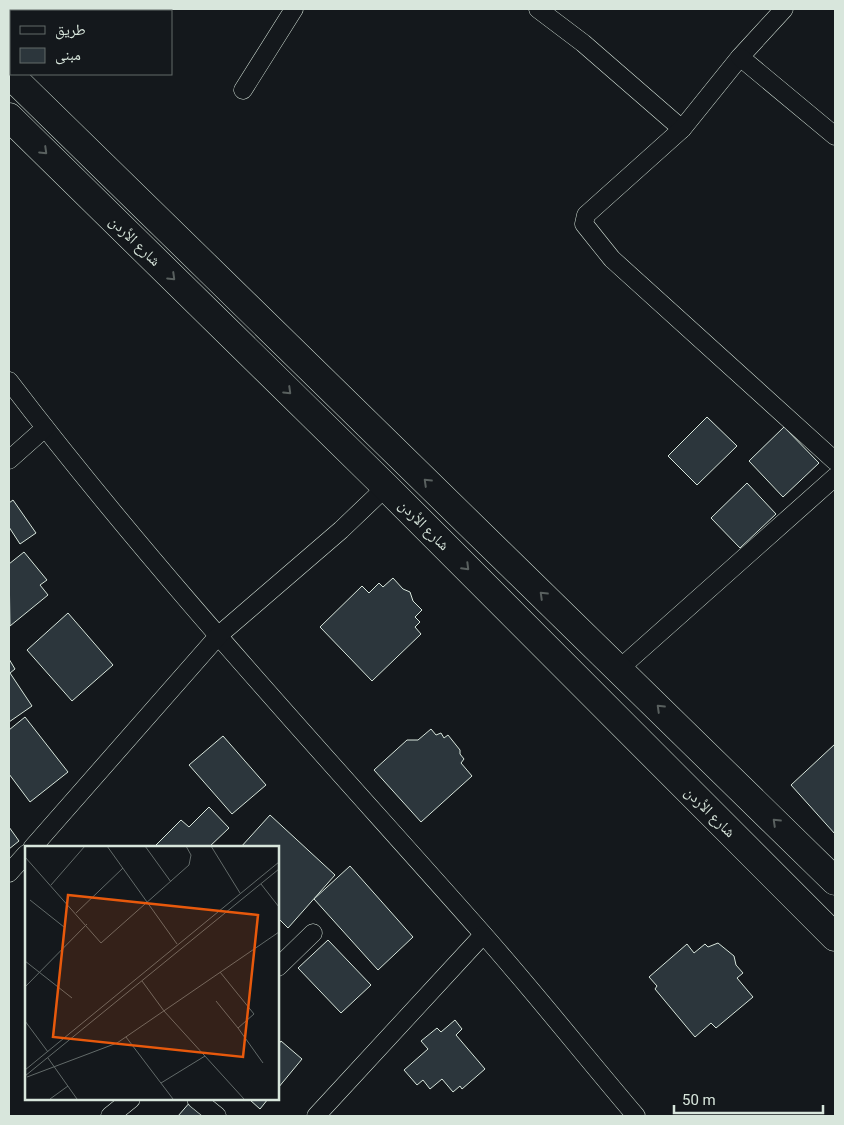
<svg xmlns="http://www.w3.org/2000/svg" width="844" height="1125" font-family="Roboto,'Noto Naskh Arabic',sans-serif">
<style>
.building{fill:#2c363c;stroke:#d8e6dc}
.lines{fill:none;stroke-linecap:round;stroke-linejoin:round}
.street-casing{stroke:#d8e6dc;stroke-width:19}
.highway-casing{stroke:#d8e6dc;stroke-width:29}
.street{stroke:#14181c;stroke-width:18}
.highway{stroke:#14181c;stroke-width:28}
.oneway{stroke:#59605f}
.labels{text-anchor:middle;dominant-baseline:central;stroke-width:4;stroke-linejoin:round;paint-order:stroke}
.street-label{font-size:15px;fill:#d8e6dc;stroke:#14181c}
.inset-road{fill:none;stroke:#626a69;stroke-width:1}
.view{fill:#e8590c;fill-opacity:0.15;stroke:#e8590c;stroke-width:2.5}
.inset-edge{fill:none;stroke:#d8e6dc;stroke-width:2.5}
</style>
<rect width="100%" height="100%" fill="#14181c"/>
<g class="building">
<polygon points="707,417 737,446 697,485 668,456"/>
<polygon points="784,427 819,463 783,497 749,461"/>
<polygon points="747,483 776,514 740,548 711,518"/>
<polygon points="13,500 36,533 20,544 9,527 9,503"/>
<polygon points="24,552 47,580 40,585 48,595 10,626 9,564"/>
<polygon points="393,578 403,589 410,592 413,601 422,610 415,617 420,622 415,627 421,634 372,681 320,627 362,586 369,593 379,583 383,587"/>
<polygon points="68,613 113,665 72,701 27,650"/>
<polygon points="9,659 15,669 10,673 32,706 9,722"/>
<polygon points="25,717 68,772 30,802 9,774 9,730"/>
<polygon points="431,729 436,735 441,733 444,738 448,735 460,750 460,754 464,759 461,763 472,776 421,822 374,770 407,740 418,740"/>
<polygon points="223,736 266,785 232,814 189,765"/>
<polygon points="835,744 835,834 791,785"/>
<polygon points="209,807 229,828 208,848 153,848 181,820 189,827"/>
<polygon points="270,815 335,875 288,928 278,918 278,848 240,848"/>
<polygon points="9,827 19,841 9,849"/>
<polygon points="350,866 413,937 378,970 314,899"/>
<polygon points="328,940 371,985 341,1013 298,968"/>
<polygon points="718,943 734,956 736,965 743,973 737,978 753,997 716,1028 711,1023 695,1037 655,989 657,986 649,977 687,944 694,953 705,944 708,947"/>
<polygon points="455,1020 462,1029 456,1035 485,1069 462,1089 460,1086 453,1092 442,1079 430,1089 423,1080 417,1085 404,1070 428,1049 421,1041 437,1028 441,1032"/>
<polygon points="281,1041 302,1059 278,1088 278,1045"/>
<polygon points="252,1099 268,1099 260,1109 250,1100"/>
<polygon points="191,1101 209,1116 178,1116"/>
</g>
<g class="lines">
<g class="street-casing">
<g id="street">
<polyline points="538,9 583,43 682,129"/>
<polyline points="784,9 740,57 682,129 586,215 584,224 612,259 835,461"/>
<polyline points="740,57 835,136"/>
<polyline points="243,90 294,9"/>
<path d="M9,381C156,574 322,752 483,934C535,993 585,1056 636,1116"/>
<polyline points="9,460 45,428"/>
<polyline points="619,669 835,477"/>
<polyline points="32,848 219,635 341,530 386,487"/>
<polyline points="9,873 26,854"/>
<polyline points="278,967 313,933"/>
<polyline points="196,1099 217,1116"/>
<polyline points="110,1116 131,1099"/>
<polyline points="316,1116 483,935"/>
</g>
</g>
<g class="highway-casing">
<g id="highway">
<polyline points="9,74 835,881"/>
<polyline points="9,117 386,487 835,937"/>
</g>
</g>
<use href="#street" class="street"/>
<use href="#highway" class="highway"/>
</g>
<defs><path id="oneway-chevron" d="M-2-3.5L2.5 0L-2 3.5" fill="none" stroke-width="1.6" stroke-linecap="round" stroke-linejoin="round" transform="scale(1.25)"/></defs>
<g class="oneway">
<use href="#oneway-chevron" transform="translate(44 151) rotate(44)"/>
<use href="#oneway-chevron" transform="translate(172 277) rotate(44)"/>
<use href="#oneway-chevron" transform="translate(288 391) rotate(44)"/>
<use href="#oneway-chevron" transform="translate(427 482) rotate(-136)"/>
<use href="#oneway-chevron" transform="translate(466 567) rotate(45)"/>
<use href="#oneway-chevron" transform="translate(543 595) rotate(-136)"/>
<use href="#oneway-chevron" transform="translate(660 708) rotate(-136)"/>
<use href="#oneway-chevron" transform="translate(776 822) rotate(-136)"/>
</g>
<g class="labels">
<g class="street-label">
<text transform="translate(135 241) rotate(44)">شارع الأردن</text>
<text transform="translate(424 525) rotate(45)">شارع الأردن</text>
<text transform="translate(710 812) rotate(45)">شارع الأردن</text>
</g>
</g>
<g transform="translate(25 846)">
<rect width="254" height="254" fill="#14181c"/>
<path class="inset-road" d="M82,0L152,98M120,0L146,36M186,0L215,47M0,11L76,97L164,19L166,9L161,0M236,38L254,61M26,39L60,0M5,54L39,81M51,67L98,22M0,115L47,152M117,135L139,165L219,253M0,141L62,78M191,155L213,182L229,168L195,126M0,175L23,206M213,182L238,217M101,191L148,253M23,212L52,253M0,224L254,16M0,230L254,23M2,231L92,197L254,86M136,237L180,210M25,253L43,240"/>
<path class="view" d="M43,49L233,69L218,211L28,191Z"/>
<rect width="254" height="254" class="inset-edge"/>
</g>
<rect width="844" height="1125" fill="none" stroke="#d8e6dc" stroke-width="20"/>
<rect x="10" y="10" width="162" height="65" fill="#14181c" stroke="#626a69"/>
<rect x="20" y="26" width="25" height="8" fill="#14181c" stroke="#626a69"/>
<text x="55" y="35" font-size="15" fill="#d8e6dc">طريق</text>
<rect x="20" y="48" width="25" height="15" fill="#2c363c" stroke="#626a69"/>
<text x="55" y="60" font-size="15" fill="#d8e6dc">مبنى</text>
<path d="M674 1105v8h149v-8" fill="none" stroke="#d8e6dc" stroke-width="2.5"/>
<text x="682" y="1105" font-size="15" fill="#d8e6dc" stroke="#14181c" stroke-width="4" paint-order="stroke">50 m</text>
</svg>
